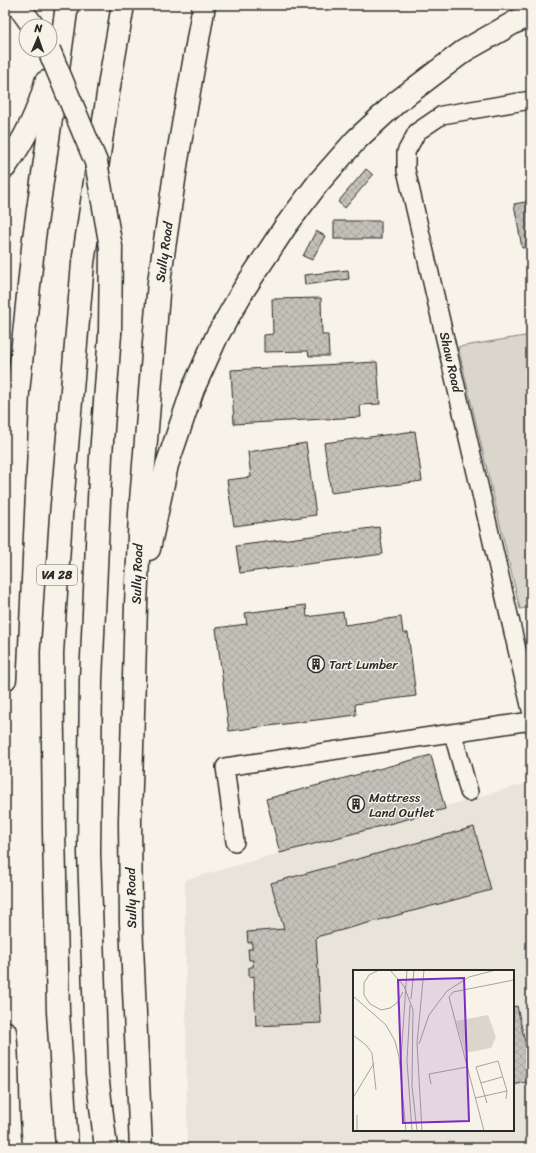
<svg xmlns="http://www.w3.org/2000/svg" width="536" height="1153" font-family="Sriracha,sans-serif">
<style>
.built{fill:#e8e4da;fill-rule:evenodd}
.pitch{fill:#dad6cc;stroke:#82807c}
.building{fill:url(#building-cross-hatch);stroke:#2b2b2b}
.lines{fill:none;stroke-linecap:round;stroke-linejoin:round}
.minor-casing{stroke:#2b2b2b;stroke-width:20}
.highway-casing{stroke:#2b2b2b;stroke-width:25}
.minor{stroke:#f7f3e8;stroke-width:17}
.highway{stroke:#f7f3e8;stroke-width:22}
.highway-bridge-casing{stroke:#2b2b2b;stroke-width:25;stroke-linecap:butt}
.highway-bridge{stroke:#f7f3e8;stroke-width:22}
.labels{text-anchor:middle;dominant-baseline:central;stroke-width:3;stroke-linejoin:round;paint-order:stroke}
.shield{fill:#f7f3e8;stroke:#686764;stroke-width:1}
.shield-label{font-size:12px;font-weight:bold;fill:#2b2b2b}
.street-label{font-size:13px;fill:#2b2b2b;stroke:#f7f3e8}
.poi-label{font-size:13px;fill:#2b2b2b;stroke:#f7f3e8;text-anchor:start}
.inset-road{fill:none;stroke:#a5a39c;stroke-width:1}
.view{fill:#7b2cbf;fill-opacity:0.15;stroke:#7b2cbf;stroke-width:2}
.inset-edge{fill:none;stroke:#2b2b2b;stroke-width:2}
</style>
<defs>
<pattern id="building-cross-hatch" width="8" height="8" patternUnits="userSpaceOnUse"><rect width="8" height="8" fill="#c4c1b9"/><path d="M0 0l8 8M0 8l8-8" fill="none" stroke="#a9a69f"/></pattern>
</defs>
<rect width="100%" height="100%" fill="#f7f3e8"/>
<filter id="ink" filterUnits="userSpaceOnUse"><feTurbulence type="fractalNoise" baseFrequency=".025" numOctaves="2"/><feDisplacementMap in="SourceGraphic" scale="8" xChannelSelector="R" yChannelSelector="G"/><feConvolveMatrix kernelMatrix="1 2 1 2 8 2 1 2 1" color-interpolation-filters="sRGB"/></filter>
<g filter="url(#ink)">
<path class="built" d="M531,782V1148H187L185,880ZM354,971H513V1130H354Z"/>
<polygon class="pitch" points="531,335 531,607 520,609 458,347"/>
<g class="building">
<polygon points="366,169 373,175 345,208 338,202"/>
<polygon points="531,201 531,247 522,248 514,204"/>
<rect x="334" y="221" width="47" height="18"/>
<polygon points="316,231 325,236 312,260 303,256"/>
<polygon points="348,270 349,279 305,285 304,275"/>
<polygon points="321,298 322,335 328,335 329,356 309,356 308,351 264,352 264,335 273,334 272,299"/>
<polygon points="377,362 380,404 360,405 361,417 234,424 231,370"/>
<polygon points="415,431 422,481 331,493 324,443"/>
<polygon points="306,443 316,515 234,526 227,480 251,477 248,452"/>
<polygon points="379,527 383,554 240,573 236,546"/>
<polygon points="306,605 307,617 343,612 345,625 401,617 403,633 408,633 416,696 355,704 356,715 229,731 216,628 247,624 245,613"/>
<polygon points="431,755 445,809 280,853 266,799"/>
<polygon points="474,827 491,890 316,937 321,1023 256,1026 254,976 249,977 249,967 253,967 253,960 249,960 248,949 252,949 252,942 248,943 247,932 284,929 271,883"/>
<polygon points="517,1006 525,1042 531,1041 531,1081 513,1085 513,1007"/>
<polygon points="328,1145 328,1148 299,1148"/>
</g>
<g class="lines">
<g class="minor-casing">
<g id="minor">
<polyline points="531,100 442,115 417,132 406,152 406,170 531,710"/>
<polyline points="453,734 469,792"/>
<polyline points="235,842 225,767 531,721"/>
</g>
</g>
<g class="highway-casing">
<g id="highway">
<polyline points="18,5 33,26"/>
<path d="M5,167C24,141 38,113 46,82"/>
<polyline points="149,549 167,465 193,389 217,336 244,289 285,227 318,183 356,140 397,102 464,51 515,22 531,15"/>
<polyline points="5,679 18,392 34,238 67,5"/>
<path d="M5,1032C9,1070 6,1110 11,1148"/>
<polyline points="67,1148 58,1012 54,831 52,653 61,516 83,263 110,80 123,5"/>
<polyline points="106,1148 97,1074 89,853 91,680 101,455 110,334"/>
<polyline points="141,1148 131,923 130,821 136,605 140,513 159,282 177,160 204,5"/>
</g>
</g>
<use href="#minor" class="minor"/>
<use href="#highway" class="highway"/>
<g class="highway-bridge-casing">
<polyline id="highway-bridge" points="49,50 96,162 111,247 110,334"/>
</g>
<use href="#highway-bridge" class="highway-bridge"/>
</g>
</g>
<defs>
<g id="building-ring" transform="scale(0.9)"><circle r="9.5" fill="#f7f3e8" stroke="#2b2b2b" stroke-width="1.5"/><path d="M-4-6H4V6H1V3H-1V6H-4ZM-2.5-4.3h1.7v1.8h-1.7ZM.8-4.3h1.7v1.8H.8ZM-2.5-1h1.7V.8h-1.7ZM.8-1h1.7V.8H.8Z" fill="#2b2b2b"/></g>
</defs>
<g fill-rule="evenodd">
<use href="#building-ring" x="316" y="664"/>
<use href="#building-ring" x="356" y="804"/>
</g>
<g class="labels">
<rect class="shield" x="37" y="565" width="40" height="20" rx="3"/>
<g class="shield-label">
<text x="57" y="575">VA 28</text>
</g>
<g class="street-label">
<text transform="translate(164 252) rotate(-82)">Sully Road</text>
<text transform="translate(451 362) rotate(77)">Shaw Road</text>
<text transform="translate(137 574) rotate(-88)">Sully Road</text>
<text transform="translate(131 898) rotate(-91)">Sully Road</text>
</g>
<g class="poi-label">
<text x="329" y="664">Tart Lumber</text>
<text x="369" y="797">Mattress<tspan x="369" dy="15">Land Outlet</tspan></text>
</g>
</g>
<g transform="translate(353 970)">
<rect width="161" height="161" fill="#f7f3e8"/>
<path d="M135,45L143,67L138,78L112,83L103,51Z" fill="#dad6cc"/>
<path class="inset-road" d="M26,0L16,5L11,13V25L17,34L28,40L37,38L44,33L50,22M37,0L51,16L60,40L59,116L64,161M0,26L33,55L42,71L46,87L53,161M58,29L61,0M57,35L54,91L59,161M0,65L13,75L19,83L23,120M66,74L76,45L94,21L116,7L143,0M48,89L54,0M128,113L149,107M78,114L76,104L114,97M0,128L21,93M122,128L154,121M134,133L123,97L145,91L154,121L153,129M4,145V161M69,161L64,73L71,0M131,161L96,27L100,22L161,10"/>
<path class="view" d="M111,8L116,151L50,153L45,10Z"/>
<rect width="161" height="161" class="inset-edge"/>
</g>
<rect width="536" height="1153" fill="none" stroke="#f7f3e8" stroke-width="20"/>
<rect x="10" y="10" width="516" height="1133" fill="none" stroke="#2b2b2b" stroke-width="1.5" filter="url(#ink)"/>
<g transform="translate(38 38) rotate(2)"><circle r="19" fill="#f7f3e8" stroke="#a5a39c"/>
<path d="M0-3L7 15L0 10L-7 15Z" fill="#2b2b2b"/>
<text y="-6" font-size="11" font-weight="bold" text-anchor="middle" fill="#2b2b2b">N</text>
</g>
</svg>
